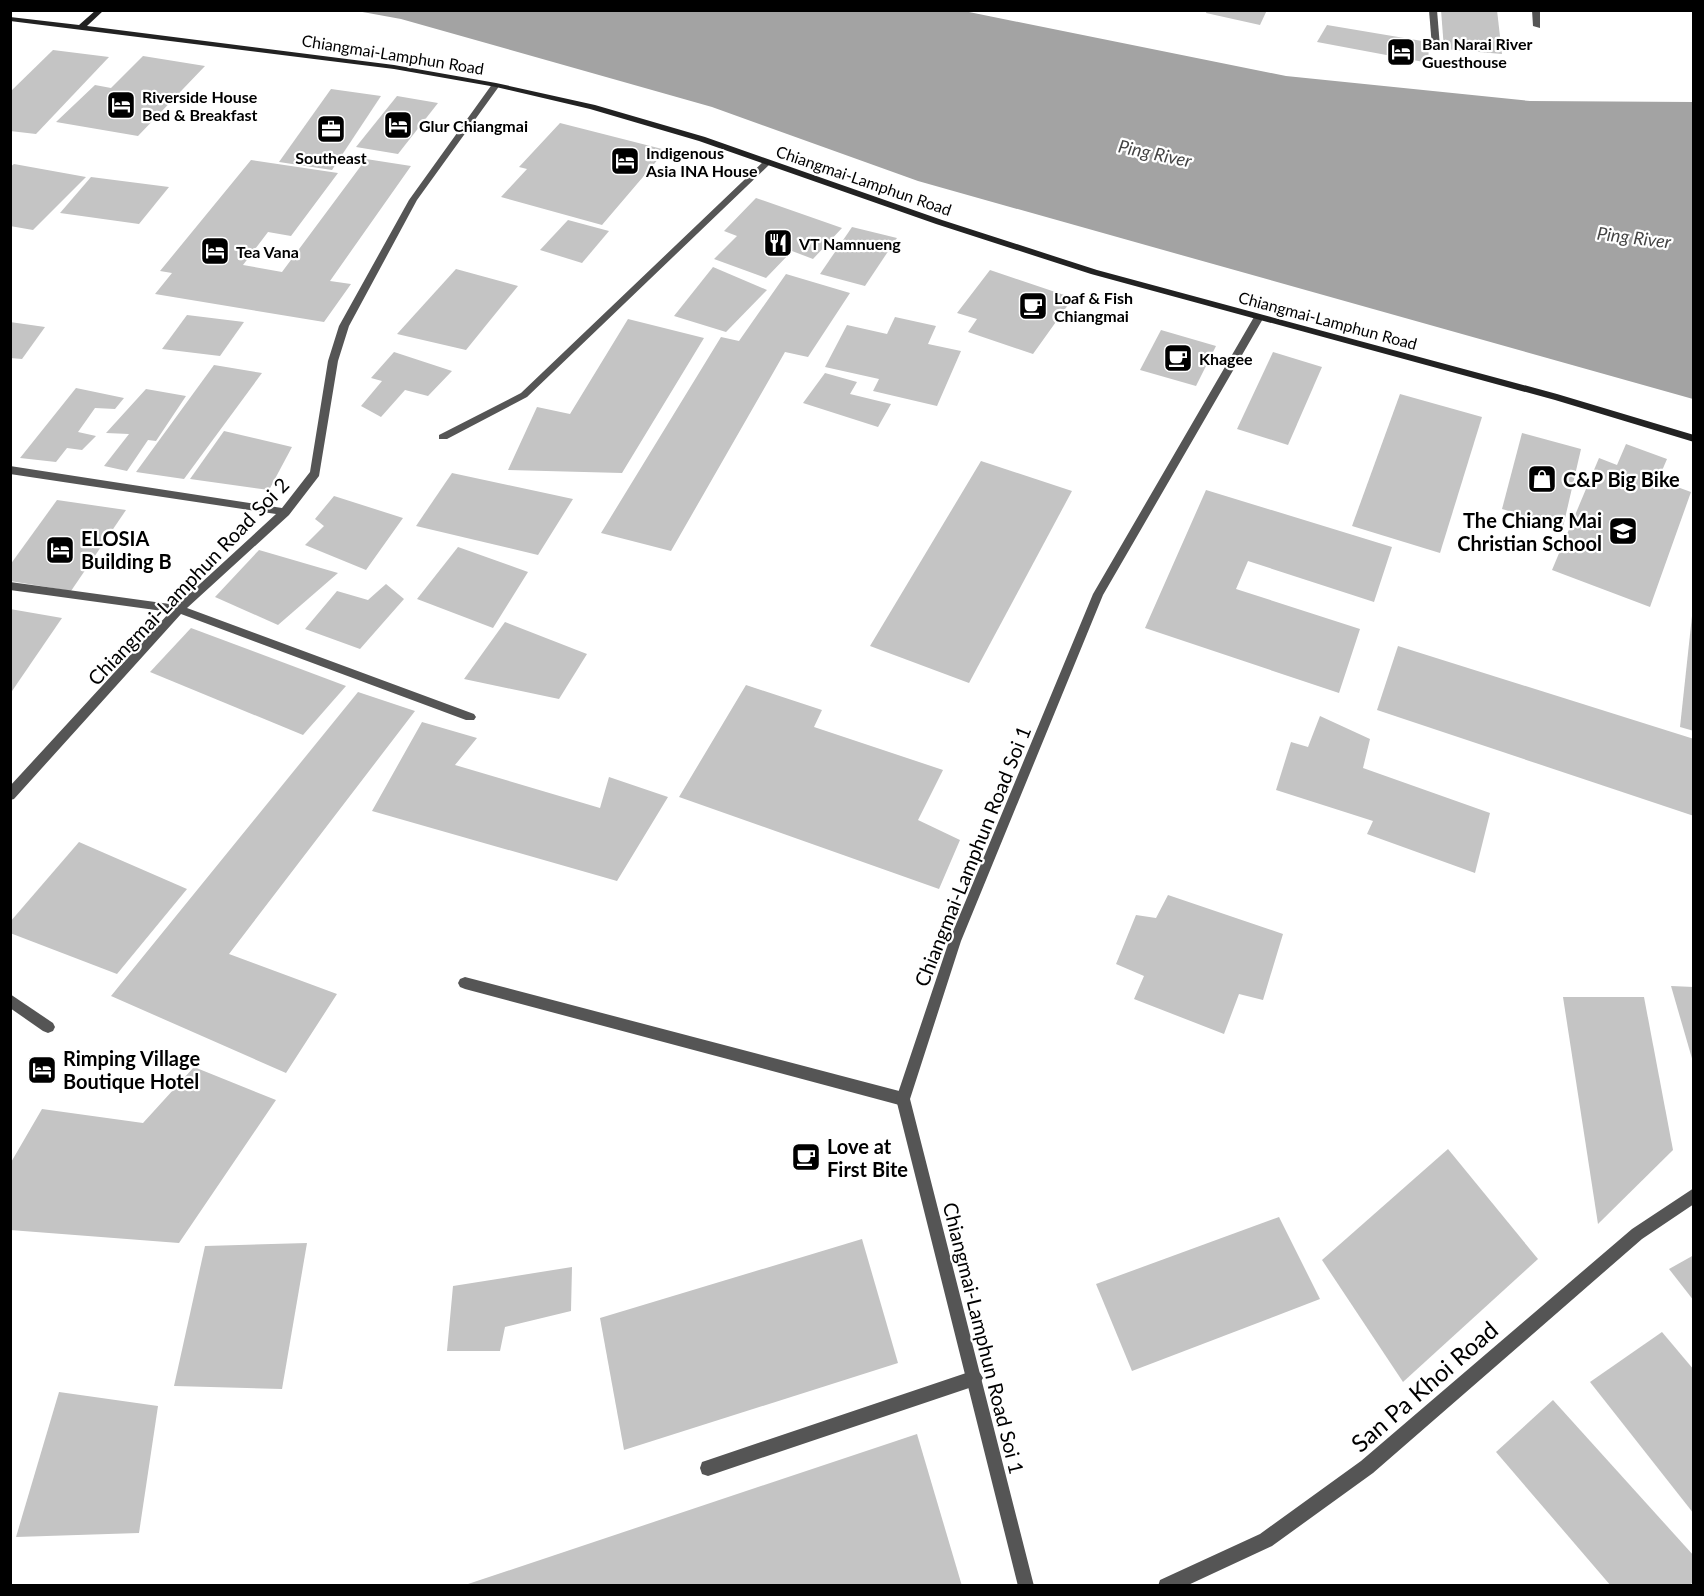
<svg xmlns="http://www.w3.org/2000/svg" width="1704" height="1596" font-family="Lato,sans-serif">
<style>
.water{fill:#a3a3a3}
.building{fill:#c4c4c4}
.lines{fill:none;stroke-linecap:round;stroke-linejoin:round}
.lane{fill:#555;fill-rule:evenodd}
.street{fill:#555;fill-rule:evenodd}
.secondary{fill:#222;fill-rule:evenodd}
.labels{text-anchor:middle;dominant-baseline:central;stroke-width:4.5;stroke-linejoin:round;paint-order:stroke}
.far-poi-label{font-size:16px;font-weight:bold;fill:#000;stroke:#fff;text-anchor:start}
.far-street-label{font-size:16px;fill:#000;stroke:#fff}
.far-water-label{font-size:18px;font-style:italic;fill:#444;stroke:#fff}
.poi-label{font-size:20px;font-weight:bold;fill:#000;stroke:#fff;text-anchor:start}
.street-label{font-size:20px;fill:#000;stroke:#fff}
.near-street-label{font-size:24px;fill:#000;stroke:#fff}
</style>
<rect width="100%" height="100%" fill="#fff"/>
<polygon class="water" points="357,11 964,11 1286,76 1530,101 1693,102 1693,399 918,181 712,107 401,19"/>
<g class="building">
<polygon points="1207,10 1267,10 1260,25 1206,13"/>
<polygon points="1441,10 1497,10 1502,54 1444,49"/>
<polygon points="1327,25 1428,42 1429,63 1317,42"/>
<polygon points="53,50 109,57 36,134 10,131 10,92"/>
<polygon points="143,56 205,66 138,136 56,122 95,85 111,88"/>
<polygon points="331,89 381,96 332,170 279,162"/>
<polygon points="397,96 438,103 398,154 356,147"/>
<polygon points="560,123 666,150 602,225 501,197 527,169 519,167"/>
<polygon points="366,159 411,166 330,281 351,284 324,322 155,294 172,273 160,271 251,160 338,173 291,236 268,232 243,265 282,272"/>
<polygon points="14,164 86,177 33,230 10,226 10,167"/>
<polygon points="91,177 169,187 139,224 60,213"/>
<polygon points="756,198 842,228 813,259 792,251 766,278 714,259 737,236 724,231"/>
<polygon points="568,220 609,231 582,263 540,250"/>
<polygon points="852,227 897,238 865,286 820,274"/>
<polygon points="713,267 767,290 726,332 674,316"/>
<polygon points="456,269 518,286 466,350 397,334"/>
<polygon points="990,270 1073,298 1033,354 968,332 977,319 957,313"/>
<polygon points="786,274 850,293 808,357 785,352 671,551 601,533 721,337 739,341"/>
<polygon points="187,315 244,322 220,356 162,349"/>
<polygon points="895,317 936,326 928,344 961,351 937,406 873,391 879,379 825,367 847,325 887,334"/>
<polygon points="628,319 704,338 622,473 508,470 537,407 570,414"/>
<polygon points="10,322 45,327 22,359 10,358"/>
<polygon points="1161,330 1216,346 1196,386 1140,370"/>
<polygon points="394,352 452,371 428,396 405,390 381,417 361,406 382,381 371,378"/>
<polygon points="1273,352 1322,367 1288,445 1237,429"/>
<polygon points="214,365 262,373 184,479 136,472"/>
<polygon points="825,373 857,382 850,394 891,404 878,427 803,403"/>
<polygon points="76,388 124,398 115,409 95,408 78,432 96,436 82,450 67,448 56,462 20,458"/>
<polygon points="146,389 186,396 156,441 148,440 127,471 104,466 129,434 106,433"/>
<polygon points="1400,394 1482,417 1440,553 1352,526"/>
<polygon points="224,431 292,447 269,490 190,479"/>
<polygon points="1522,433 1581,449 1563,527 1502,509"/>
<polygon points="1626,444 1667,459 1658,480 1691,492 1650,607 1552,570 1599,458 1617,465"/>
<polygon points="981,461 1072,491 969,683 870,646"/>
<polygon points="452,473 573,499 538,555 416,526"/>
<polygon points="1206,490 1392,547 1374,602 1248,561 1236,589 1360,629 1339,693 1145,628"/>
<polygon points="334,496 403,518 366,570 305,545 324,526 315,519"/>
<polygon points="57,500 126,510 71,591 10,581 10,565"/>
<polygon points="458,547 528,572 493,628 417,599"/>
<polygon points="259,550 338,573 278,625 215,597"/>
<polygon points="386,584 404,599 360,649 305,629 337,591 368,600"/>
<polygon points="10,609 62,618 10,694"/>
<polygon points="1692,616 1694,616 1694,731 1680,727"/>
<polygon points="505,622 587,654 559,699 464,679"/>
<polygon points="191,628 346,686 303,735 150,672"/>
<polygon points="1398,646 1694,739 1694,816 1377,710"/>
<polygon points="746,685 822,710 814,727 943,770 918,820 960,840 939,889 679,797"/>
<polygon points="358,692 415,711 229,954 337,994 286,1073 111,996"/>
<polygon points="1320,716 1370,739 1363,768 1490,813 1475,873 1367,834 1373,821 1276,790 1291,742 1308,747"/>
<polygon points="422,722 477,738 455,765 600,808 609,777 668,797 617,881 372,811"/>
<polygon points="79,842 187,889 117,974 10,933 10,922"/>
<polygon points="1168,895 1283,934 1263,1000 1239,994 1224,1034 1134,999 1144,976 1116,964 1136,915 1156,918"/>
<polygon points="1671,986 1694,987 1694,1062 1693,1062"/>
<polygon points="1563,997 1644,997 1673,1150 1598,1224"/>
<polygon points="194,1067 276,1100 179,1243 10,1230 10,1164 42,1109 143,1123"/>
<polygon points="1448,1149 1538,1259 1403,1382 1322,1260"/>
<polygon points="1279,1217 1320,1299 1132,1371 1096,1284"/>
<polygon points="862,1239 898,1363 624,1450 600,1318"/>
<polygon points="307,1243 282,1389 174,1386 205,1246"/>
<polygon points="1694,1255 1694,1301 1669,1269"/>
<polygon points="572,1267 571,1311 505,1327 500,1351 447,1351 453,1286"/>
<polygon points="1662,1332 1694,1370 1694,1514 1590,1382"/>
<polygon points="59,1392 158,1406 139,1533 16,1537"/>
<polygon points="1553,1400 1694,1556 1694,1581 1689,1586 1611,1586 1496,1452"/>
<polygon points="917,1434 962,1586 466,1586 465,1585"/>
</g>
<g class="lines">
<g class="lane">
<polygon points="1532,10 1540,10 1540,28 1533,26"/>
<polygon points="764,161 771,163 527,397 447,439 439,439 439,435 521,393"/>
<polygon points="465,977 903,1092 908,1094 910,1099 908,1104 903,1106 465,989 460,987 458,983 460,979"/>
<polygon points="10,994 53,1023 55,1027 53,1031 48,1033 43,1031 10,1008"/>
<polygon points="975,1370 980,1373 983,1378 980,1383 975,1386 708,1476 702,1474 700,1468 702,1462 708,1460"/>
</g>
<g class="street">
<polygon points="1429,10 1437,10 1440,47 1436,49 1432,47"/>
<polygon points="493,83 500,85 417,200 349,326 338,361 319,476 289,515 187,608 474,714 476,717 474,720 466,720 181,614 14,799 10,800 10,786 170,612 10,590 10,582 177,605 276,514 10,474 10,466 282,508 310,472 328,361 339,326 409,200"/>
<polygon points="1259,314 1264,317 1103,595 961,941 910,1099 1034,1586 1018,1586 896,1099 949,941 1093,594 1254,317"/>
<polygon points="1694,1188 1694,1204 1642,1239 1373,1473 1272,1546 1186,1586 1158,1586 1160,1580 1260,1534 1361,1461 1632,1229"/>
</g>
<polygon class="secondary" points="96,10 104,10 87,26 394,65 496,83 595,105 705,137 942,220 1097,270 1557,394 1694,435 1694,442 1555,400 1091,274 936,224 699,141 590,109 496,87 394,69 10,21 10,17 79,25"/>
</g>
<defs>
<g id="hotel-square" transform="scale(1.5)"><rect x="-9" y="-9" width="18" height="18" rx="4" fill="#000" stroke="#fff"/><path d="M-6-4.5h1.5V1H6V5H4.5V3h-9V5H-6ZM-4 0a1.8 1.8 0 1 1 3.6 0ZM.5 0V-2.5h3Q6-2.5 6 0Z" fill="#fff"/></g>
<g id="office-square" transform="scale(1.5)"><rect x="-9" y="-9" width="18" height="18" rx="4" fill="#000" stroke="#fff"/><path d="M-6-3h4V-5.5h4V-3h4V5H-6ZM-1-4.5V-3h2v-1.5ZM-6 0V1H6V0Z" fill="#fff"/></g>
<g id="restaurant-square" transform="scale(1.5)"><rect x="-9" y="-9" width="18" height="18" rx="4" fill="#000" stroke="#fff"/><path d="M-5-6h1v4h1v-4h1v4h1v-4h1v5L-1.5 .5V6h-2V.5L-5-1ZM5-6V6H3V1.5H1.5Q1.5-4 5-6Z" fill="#fff"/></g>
<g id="cafe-square" transform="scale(1.5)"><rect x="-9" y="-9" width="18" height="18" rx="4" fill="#000" stroke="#fff"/><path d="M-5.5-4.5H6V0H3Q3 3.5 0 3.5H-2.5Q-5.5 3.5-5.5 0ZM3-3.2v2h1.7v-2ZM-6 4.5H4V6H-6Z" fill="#fff"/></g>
<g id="shop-square" transform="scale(1.5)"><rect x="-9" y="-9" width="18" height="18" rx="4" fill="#000" stroke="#fff"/><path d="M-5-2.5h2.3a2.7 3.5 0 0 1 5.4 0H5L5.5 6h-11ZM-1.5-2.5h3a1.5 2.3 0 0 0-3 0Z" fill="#fff"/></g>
<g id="school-square" transform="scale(1.5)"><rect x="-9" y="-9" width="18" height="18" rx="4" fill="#000" stroke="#fff"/><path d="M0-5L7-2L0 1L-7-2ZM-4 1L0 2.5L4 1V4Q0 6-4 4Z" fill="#fff"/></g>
</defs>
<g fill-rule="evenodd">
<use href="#hotel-square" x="1401" y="52"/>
<use href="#hotel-square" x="121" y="105"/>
<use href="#hotel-square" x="398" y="125"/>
<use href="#office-square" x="331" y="129"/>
<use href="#hotel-square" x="625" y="161"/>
<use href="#restaurant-square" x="778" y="243"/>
<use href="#hotel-square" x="215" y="251"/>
<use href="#cafe-square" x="1033" y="306"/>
<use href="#cafe-square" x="1178" y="358"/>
<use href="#shop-square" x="1542" y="479"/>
<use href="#school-square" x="1623" y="531"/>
<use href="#hotel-square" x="60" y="550"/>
<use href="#hotel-square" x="42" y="1070"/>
<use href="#cafe-square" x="806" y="1157"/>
</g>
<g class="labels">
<g class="far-poi-label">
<text x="1422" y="43">Ban Narai River<tspan x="1422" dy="18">Guesthouse</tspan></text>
<text x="142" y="96">Riverside House<tspan x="142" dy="18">Bed &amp; Breakfast</tspan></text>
<text x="419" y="125">Glur Chiangmai</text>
<text x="646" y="152">Indigenous<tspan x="646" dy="18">Asia INA House</tspan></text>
<text x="331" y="157" text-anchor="middle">Southeast</text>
<text x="799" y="243">VT Namnueng</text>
<text x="236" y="251">Tea Vana</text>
<text x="1054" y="297">Loaf &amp; Fish<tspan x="1054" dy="18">Chiangmai</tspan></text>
<text x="1199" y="358">Khagee</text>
</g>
<g class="far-street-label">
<text transform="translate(393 54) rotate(9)">Chiangmai-Lamphun Road</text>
<text transform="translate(864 180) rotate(19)">Chiangmai-Lamphun Road</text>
<text transform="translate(1328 320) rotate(15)">Chiangmai-Lamphun Road</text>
</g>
<g class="far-water-label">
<text transform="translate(1155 153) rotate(12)">Ping River</text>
<text transform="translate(1634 237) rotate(7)">Ping River</text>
</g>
<g class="poi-label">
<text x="1563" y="479">C&amp;P Big Bike</text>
<text x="1602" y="520" text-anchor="end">The Chiang Mai<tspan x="1602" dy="23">Christian School</tspan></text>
<text x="81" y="538">ELOSIA<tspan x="81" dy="23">Building B</tspan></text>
<text x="63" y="1058">Rimping Village<tspan x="63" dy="23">Boutique Hotel</tspan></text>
<text x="827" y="1146">Love at<tspan x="827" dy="23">First Bite</tspan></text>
</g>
<g class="street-label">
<text transform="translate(188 581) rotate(-46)">Chiangmai-Lamphun Road Soi 2</text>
<text transform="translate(972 856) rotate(-68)">Chiangmai-Lamphun Road Soi 1</text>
<text transform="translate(984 1338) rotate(76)">Chiangmai-Lamphun Road Soi 1</text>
</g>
<g class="near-street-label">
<text transform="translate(1424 1386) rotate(-41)">San Pa Khoi Road</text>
</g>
</g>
<rect width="1704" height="1596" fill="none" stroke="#000000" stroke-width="24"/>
</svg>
